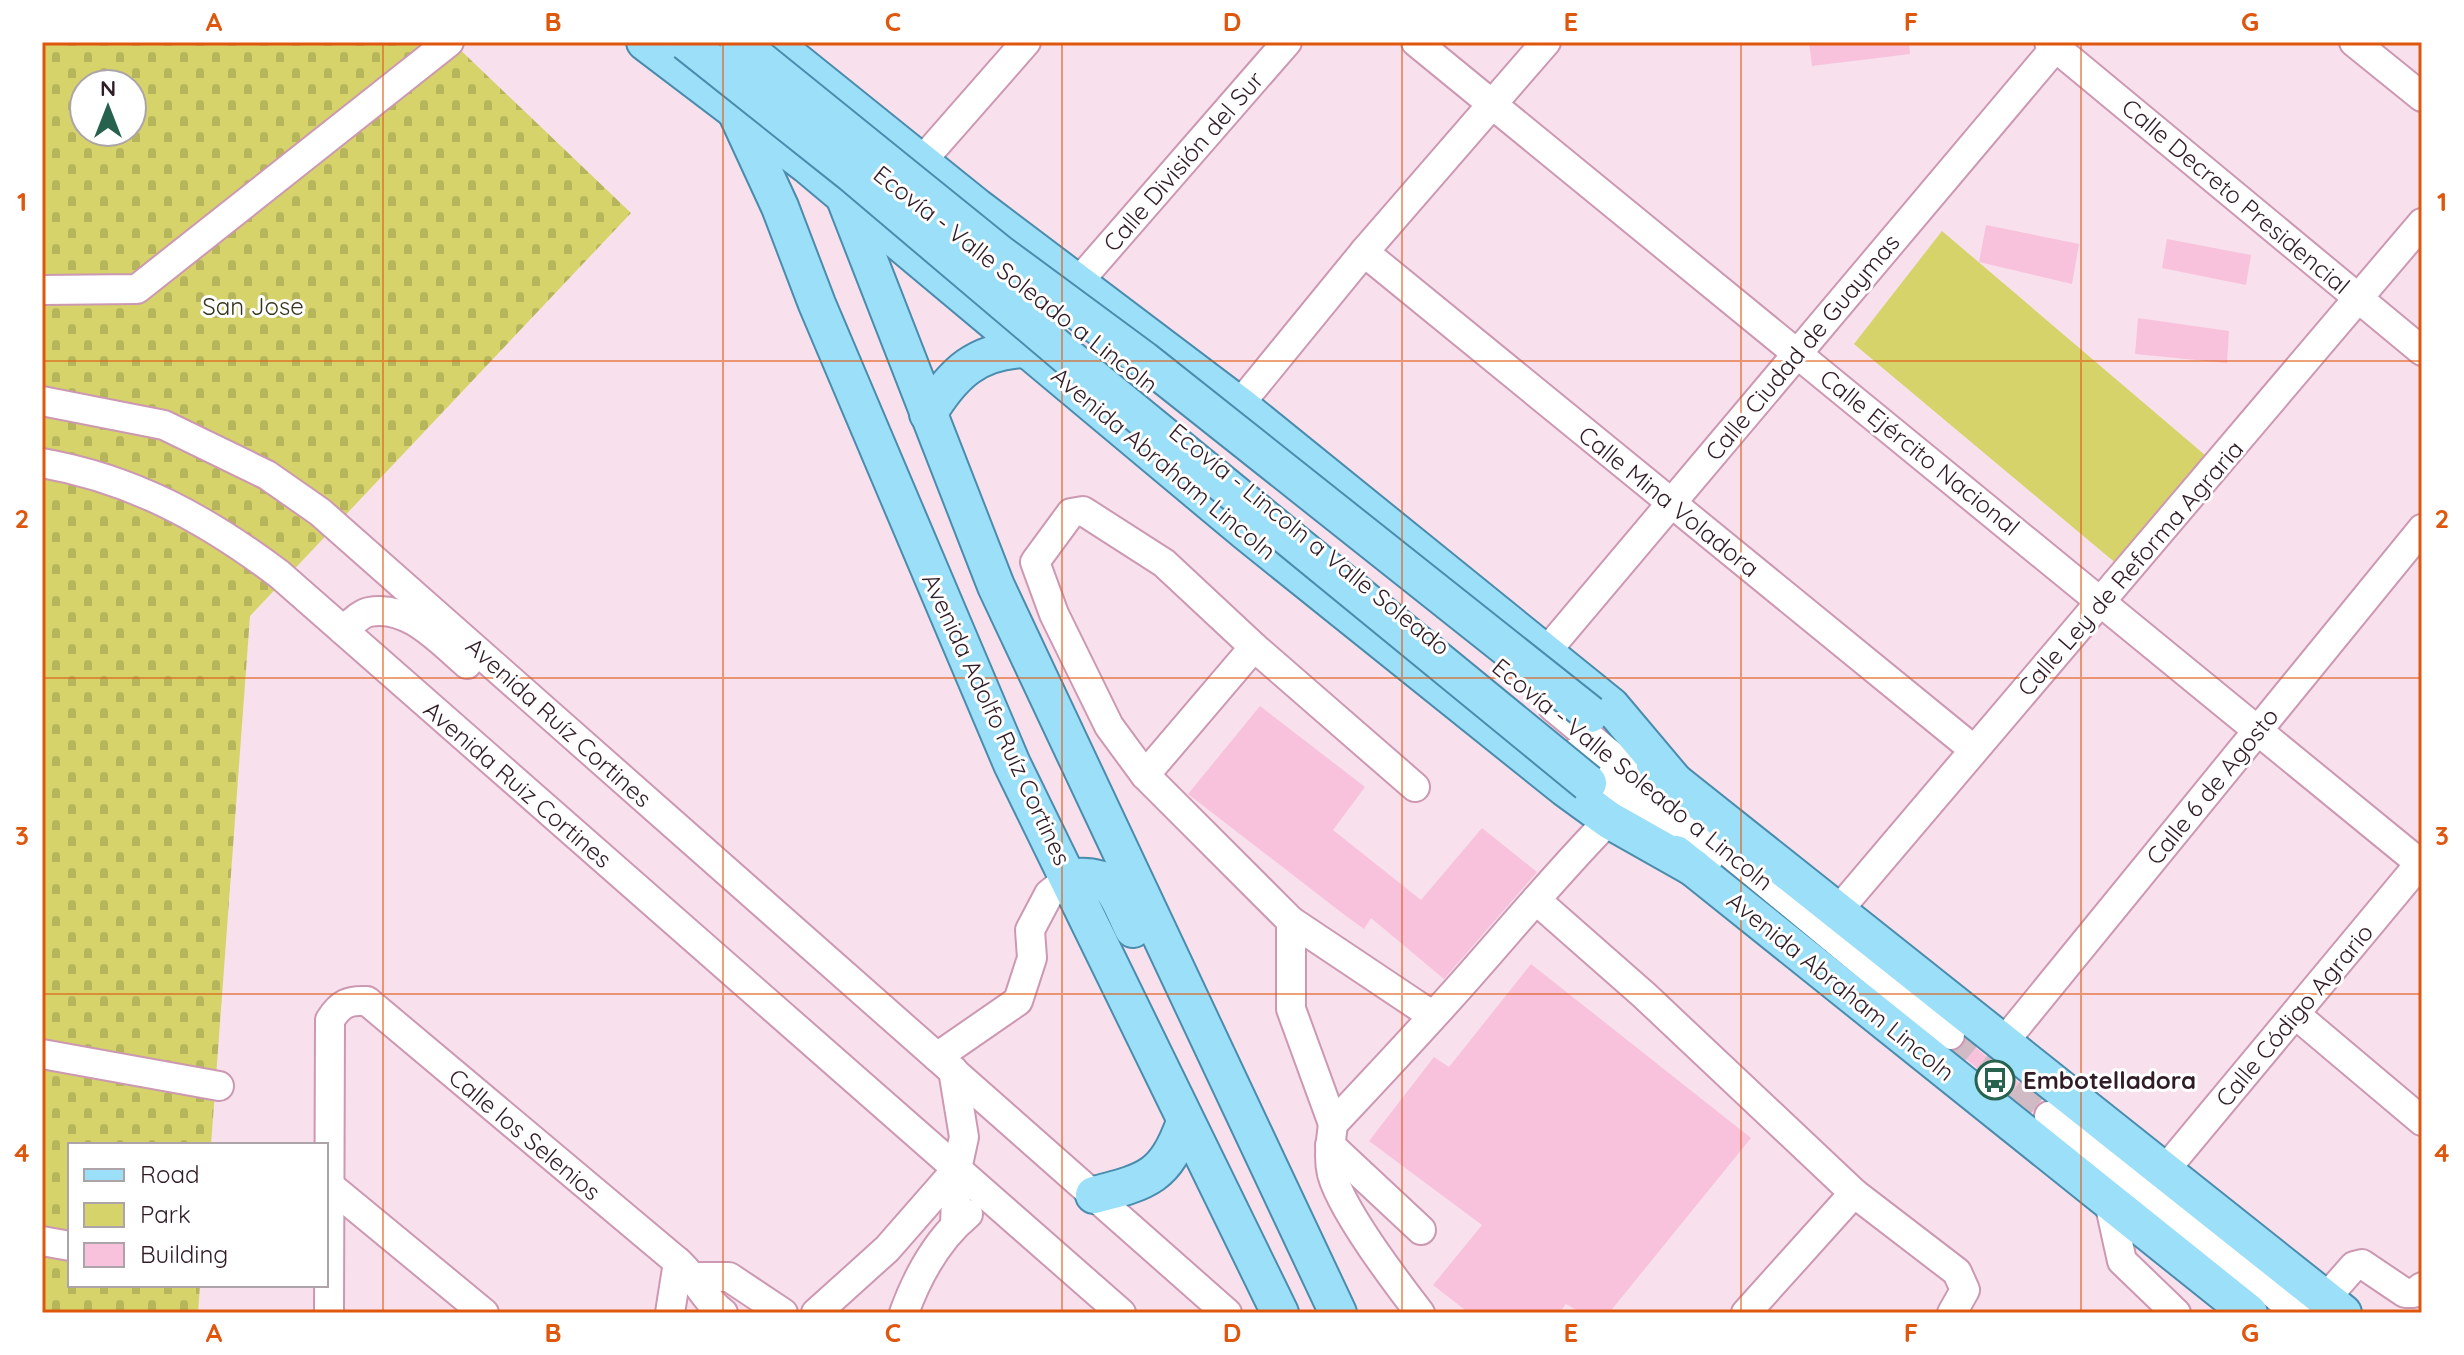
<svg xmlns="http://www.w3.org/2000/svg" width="2464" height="1355" font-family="Quicksand,sans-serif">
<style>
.cemetery{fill:url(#cemetery-stones);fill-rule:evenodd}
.green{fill:#d5d36a}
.building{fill:#f8c2dd}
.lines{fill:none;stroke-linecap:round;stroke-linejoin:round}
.minor-tunnel{stroke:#d0bac4;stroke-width:28;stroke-dasharray:28 14;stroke-linecap:butt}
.minor-casing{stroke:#cc98b2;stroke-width:32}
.major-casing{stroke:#4b8cad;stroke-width:40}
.minor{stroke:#fff;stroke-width:28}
.major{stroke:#9cdff9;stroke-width:36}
.major-bridge-casing{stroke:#4b8cad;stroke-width:40;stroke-linecap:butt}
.major-bridge{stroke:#9cdff9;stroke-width:36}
.grid{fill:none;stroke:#df560d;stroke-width:2;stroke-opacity:0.55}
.labels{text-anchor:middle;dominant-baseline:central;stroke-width:6;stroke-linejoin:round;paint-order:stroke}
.street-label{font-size:24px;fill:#301c26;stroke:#fff}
.park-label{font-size:24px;fill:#37371f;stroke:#fff}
.poi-label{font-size:24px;font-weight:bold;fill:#301c26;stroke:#fff;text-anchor:start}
.neatline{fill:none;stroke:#df560d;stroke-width:3}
.grid-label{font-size:26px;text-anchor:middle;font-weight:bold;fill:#df560d}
</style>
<defs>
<pattern id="cemetery-stones" width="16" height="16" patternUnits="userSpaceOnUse" patternTransform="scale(2)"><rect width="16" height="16" fill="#d5d36a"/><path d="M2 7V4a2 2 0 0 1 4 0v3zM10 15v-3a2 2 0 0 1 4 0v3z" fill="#b7b55c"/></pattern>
</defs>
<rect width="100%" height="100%" fill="#f8e1ec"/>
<path class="cemetery" d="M45,42H452L631,213L250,616L211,1145H70V1285H200L198,1313H42ZM84,84H132V132H84Z"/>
<polygon class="green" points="1942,231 2212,461 2124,570 1854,344"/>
<g class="building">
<polygon points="1809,42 1909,42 1910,54 1812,66"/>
<polygon points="1986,225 2079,244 2072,284 1979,262"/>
<polygon points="2167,239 2251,255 2246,285 2162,268"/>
<polygon points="2138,318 2229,331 2227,363 2135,354"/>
<polygon points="1260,706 1365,787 1333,830 1421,900 1482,828 1537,872 1444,979 1371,918 1364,929 1342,913 1188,794"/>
<polygon points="1531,964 1751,1138 1609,1313 1581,1313 1566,1304 1559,1313 1469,1313 1433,1285 1482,1225 1369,1141 1434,1057 1449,1067"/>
<polygon points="1966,1040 2042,1101 2032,1113 1956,1051"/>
</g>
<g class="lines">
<polyline class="minor-tunnel" points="1950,1035 2049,1116"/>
<g class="minor-casing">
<g id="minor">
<polyline points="1416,42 2422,865"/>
<polyline points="2049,42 2422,351"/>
<polyline points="2354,42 2422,97"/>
<polyline points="920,163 1026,42"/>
<polyline points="1364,252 1973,749"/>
<polyline points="1079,281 1287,42"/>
<polyline points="42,290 137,289 449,42"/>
<polyline points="42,401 164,425 267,475 320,512 1227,1313"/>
<polyline points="1239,405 1364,252 1546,42"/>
<path d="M42,463C133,479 206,519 279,574L1121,1313"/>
<path d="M343,630C351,624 360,614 369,612C408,604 440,641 467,664"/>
<polyline points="1545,653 2060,42"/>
<polyline points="1553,707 1950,1035"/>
<polyline points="1575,753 1708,860"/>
<polyline points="1145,775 1254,647"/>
<polyline points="1536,900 1644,995 1854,1193 1957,1272 1965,1290 1952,1313"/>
<polyline points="1836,913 2422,223"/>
<polyline points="1291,921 1145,775 1109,726 1054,614 1035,562 1071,513 1083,511 1164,563 1254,647 1415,787"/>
<polyline points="2295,1014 2422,1121"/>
<path d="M1433,1016L1291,921V1009L1333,1124C1382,1072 1431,1020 1478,966C1521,917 1563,867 1609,820"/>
<polyline points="2003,1043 2422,529"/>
<polyline points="42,1054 219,1086"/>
<polyline points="937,1057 1018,1001 1032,958 1030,930 1049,894 1069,878"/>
<polyline points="953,1070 964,1137 957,1169 955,1225"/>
<polyline points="2049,1116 2298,1313"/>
<path d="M1333,1124C1331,1141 1328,1158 1332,1174C1342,1211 1396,1282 1420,1313"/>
<polyline points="1330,1145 1421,1230"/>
<polyline points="2165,1170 2422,861"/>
<polyline points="330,1186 484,1313"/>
<polyline points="2109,1202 2122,1261 2176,1313"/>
<polyline points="42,1241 70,1246"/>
<polyline points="695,1277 729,1277 783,1313"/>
<polyline points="2325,1299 2354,1266 2362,1264 2405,1293 2414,1293 2422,1287"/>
<path d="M329,1313L330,1020C340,1004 348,1000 367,1001L678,1262C696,1278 704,1299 723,1313"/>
<polyline points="670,1313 678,1262"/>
<polyline points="816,1313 887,1249 957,1169"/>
<path d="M904,1313C917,1277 938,1239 968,1214"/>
<polyline points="1746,1313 1854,1193"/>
</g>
</g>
<g class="major-casing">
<g id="major">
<polyline points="645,42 807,165 1246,532 1565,788 1609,820 1694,868"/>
<polyline points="772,42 977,207 1239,405 1611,706 1675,782"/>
<polyline points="738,116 780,207 817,304 1012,764 1280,1313"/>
<polyline points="844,196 996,586 1338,1313"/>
<path d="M928,414C953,373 977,350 1027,349"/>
<polyline points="1655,766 2343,1313"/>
<polyline points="1676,854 2249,1313"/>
<path d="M1069,878C1114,871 1116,894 1133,929"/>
<path d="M1094,1195C1149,1181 1165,1177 1185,1122"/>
</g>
</g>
<use href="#minor" class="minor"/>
<use href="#major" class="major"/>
<g class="major-bridge-casing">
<g id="major-bridge">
<polyline points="686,42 852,174 1074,362 1588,783"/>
<polyline points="738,42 999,253 1144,360 1590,714"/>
</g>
</g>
<use href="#major-bridge" class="major-bridge"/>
</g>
<path class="grid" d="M383,42V1313M723,42V1313M1062,42V1313M1402,42V1313M1741,42V1313M2081,42V1313M42,361H2422M42,678H2422M42,994H2422"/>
<defs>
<g id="bus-ring" transform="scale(2)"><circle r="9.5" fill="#fff" stroke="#26624d" stroke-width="1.5"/><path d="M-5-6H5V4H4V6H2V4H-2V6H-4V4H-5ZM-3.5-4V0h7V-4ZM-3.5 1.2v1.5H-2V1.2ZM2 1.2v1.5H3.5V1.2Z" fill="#26624d"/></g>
</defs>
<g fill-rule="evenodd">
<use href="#bus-ring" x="1995" y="1080"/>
</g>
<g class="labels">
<g class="street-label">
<text transform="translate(1183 161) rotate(-49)">Calle División del Sur</text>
<text transform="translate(2236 196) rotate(40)">Calle Decreto Presidencial</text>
<text transform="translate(1016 279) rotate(38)">Ecovía - Valle Soleado a Lincoln</text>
<text transform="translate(1802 347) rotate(-50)">Calle Ciudad de Guaymas</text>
<text transform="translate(1920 452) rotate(39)">Calle Ejército Nacional</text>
<text transform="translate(1164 463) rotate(40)">Avenida Abraham Lincoln</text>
<text transform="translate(1669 501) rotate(39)">Calle Mina Voladora</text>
<text transform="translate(1310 539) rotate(39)">Ecovía - Lincoln a Valle Soleado</text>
<text transform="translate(2130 568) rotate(-49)">Calle Ley de Reforma Agraria</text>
<text transform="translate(997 719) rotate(65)">Avenida Adolfo Ruíz Cortines</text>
<text transform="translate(559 722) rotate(42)">Avenida Ruíz Cortines</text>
<text transform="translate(1633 774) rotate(39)">Ecovía - Valle Soleado a Lincoln</text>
<text transform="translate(518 784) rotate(41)">Avenida Ruiz Cortines</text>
<text transform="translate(2212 786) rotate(-51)">Calle 6 de Agosto</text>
<text transform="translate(1841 986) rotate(39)">Avenida Abraham Lincoln</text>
<text transform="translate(2294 1015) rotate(-50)">Calle Código Agrario</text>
<text transform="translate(525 1134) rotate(40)">Calle los Selenios</text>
</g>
<g class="park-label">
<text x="253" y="306">San Jose</text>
</g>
<g class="poi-label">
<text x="2023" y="1080">Embotelladora</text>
</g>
</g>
<rect width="2464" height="1355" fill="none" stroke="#ffffff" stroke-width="88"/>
<rect x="68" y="1143" width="260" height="144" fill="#ffffff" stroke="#aca4a8" stroke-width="2"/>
<rect x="84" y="1169" width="40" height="12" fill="#9cdff9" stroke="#aca4a8" stroke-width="2"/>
<text x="140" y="1183" font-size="24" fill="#301c26">Road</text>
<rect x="84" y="1203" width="40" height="24" fill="#d5d36a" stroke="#aca4a8" stroke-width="2"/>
<text x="140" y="1223" font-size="24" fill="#301c26">Park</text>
<rect x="84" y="1243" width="40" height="24" fill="#f8c2dd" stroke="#aca4a8" stroke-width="2"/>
<text x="140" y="1263" font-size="24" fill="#301c26">Building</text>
<g transform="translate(108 108)"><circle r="38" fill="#ffffff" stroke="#aca4a8" stroke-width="2"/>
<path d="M0-6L14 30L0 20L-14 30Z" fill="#26624d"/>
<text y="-12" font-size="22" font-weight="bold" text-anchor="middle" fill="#301c26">N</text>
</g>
<rect x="44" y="44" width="2376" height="1267" class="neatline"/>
<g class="grid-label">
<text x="214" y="31">A</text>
<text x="553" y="31">B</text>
<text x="893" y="31">C</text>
<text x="1232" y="31">D</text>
<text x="1571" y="31">E</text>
<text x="1911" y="31">F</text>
<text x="2250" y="31">G</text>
<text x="22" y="211">1</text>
<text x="2442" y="211">1</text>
<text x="22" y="528">2</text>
<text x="2442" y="528">2</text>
<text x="22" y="845">3</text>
<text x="2442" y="845">3</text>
<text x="22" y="1162">4</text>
<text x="2442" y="1162">4</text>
<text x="214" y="1342">A</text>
<text x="553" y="1342">B</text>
<text x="893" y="1342">C</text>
<text x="1232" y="1342">D</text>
<text x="1571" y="1342">E</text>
<text x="1911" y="1342">F</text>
<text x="2250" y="1342">G</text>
</g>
</svg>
